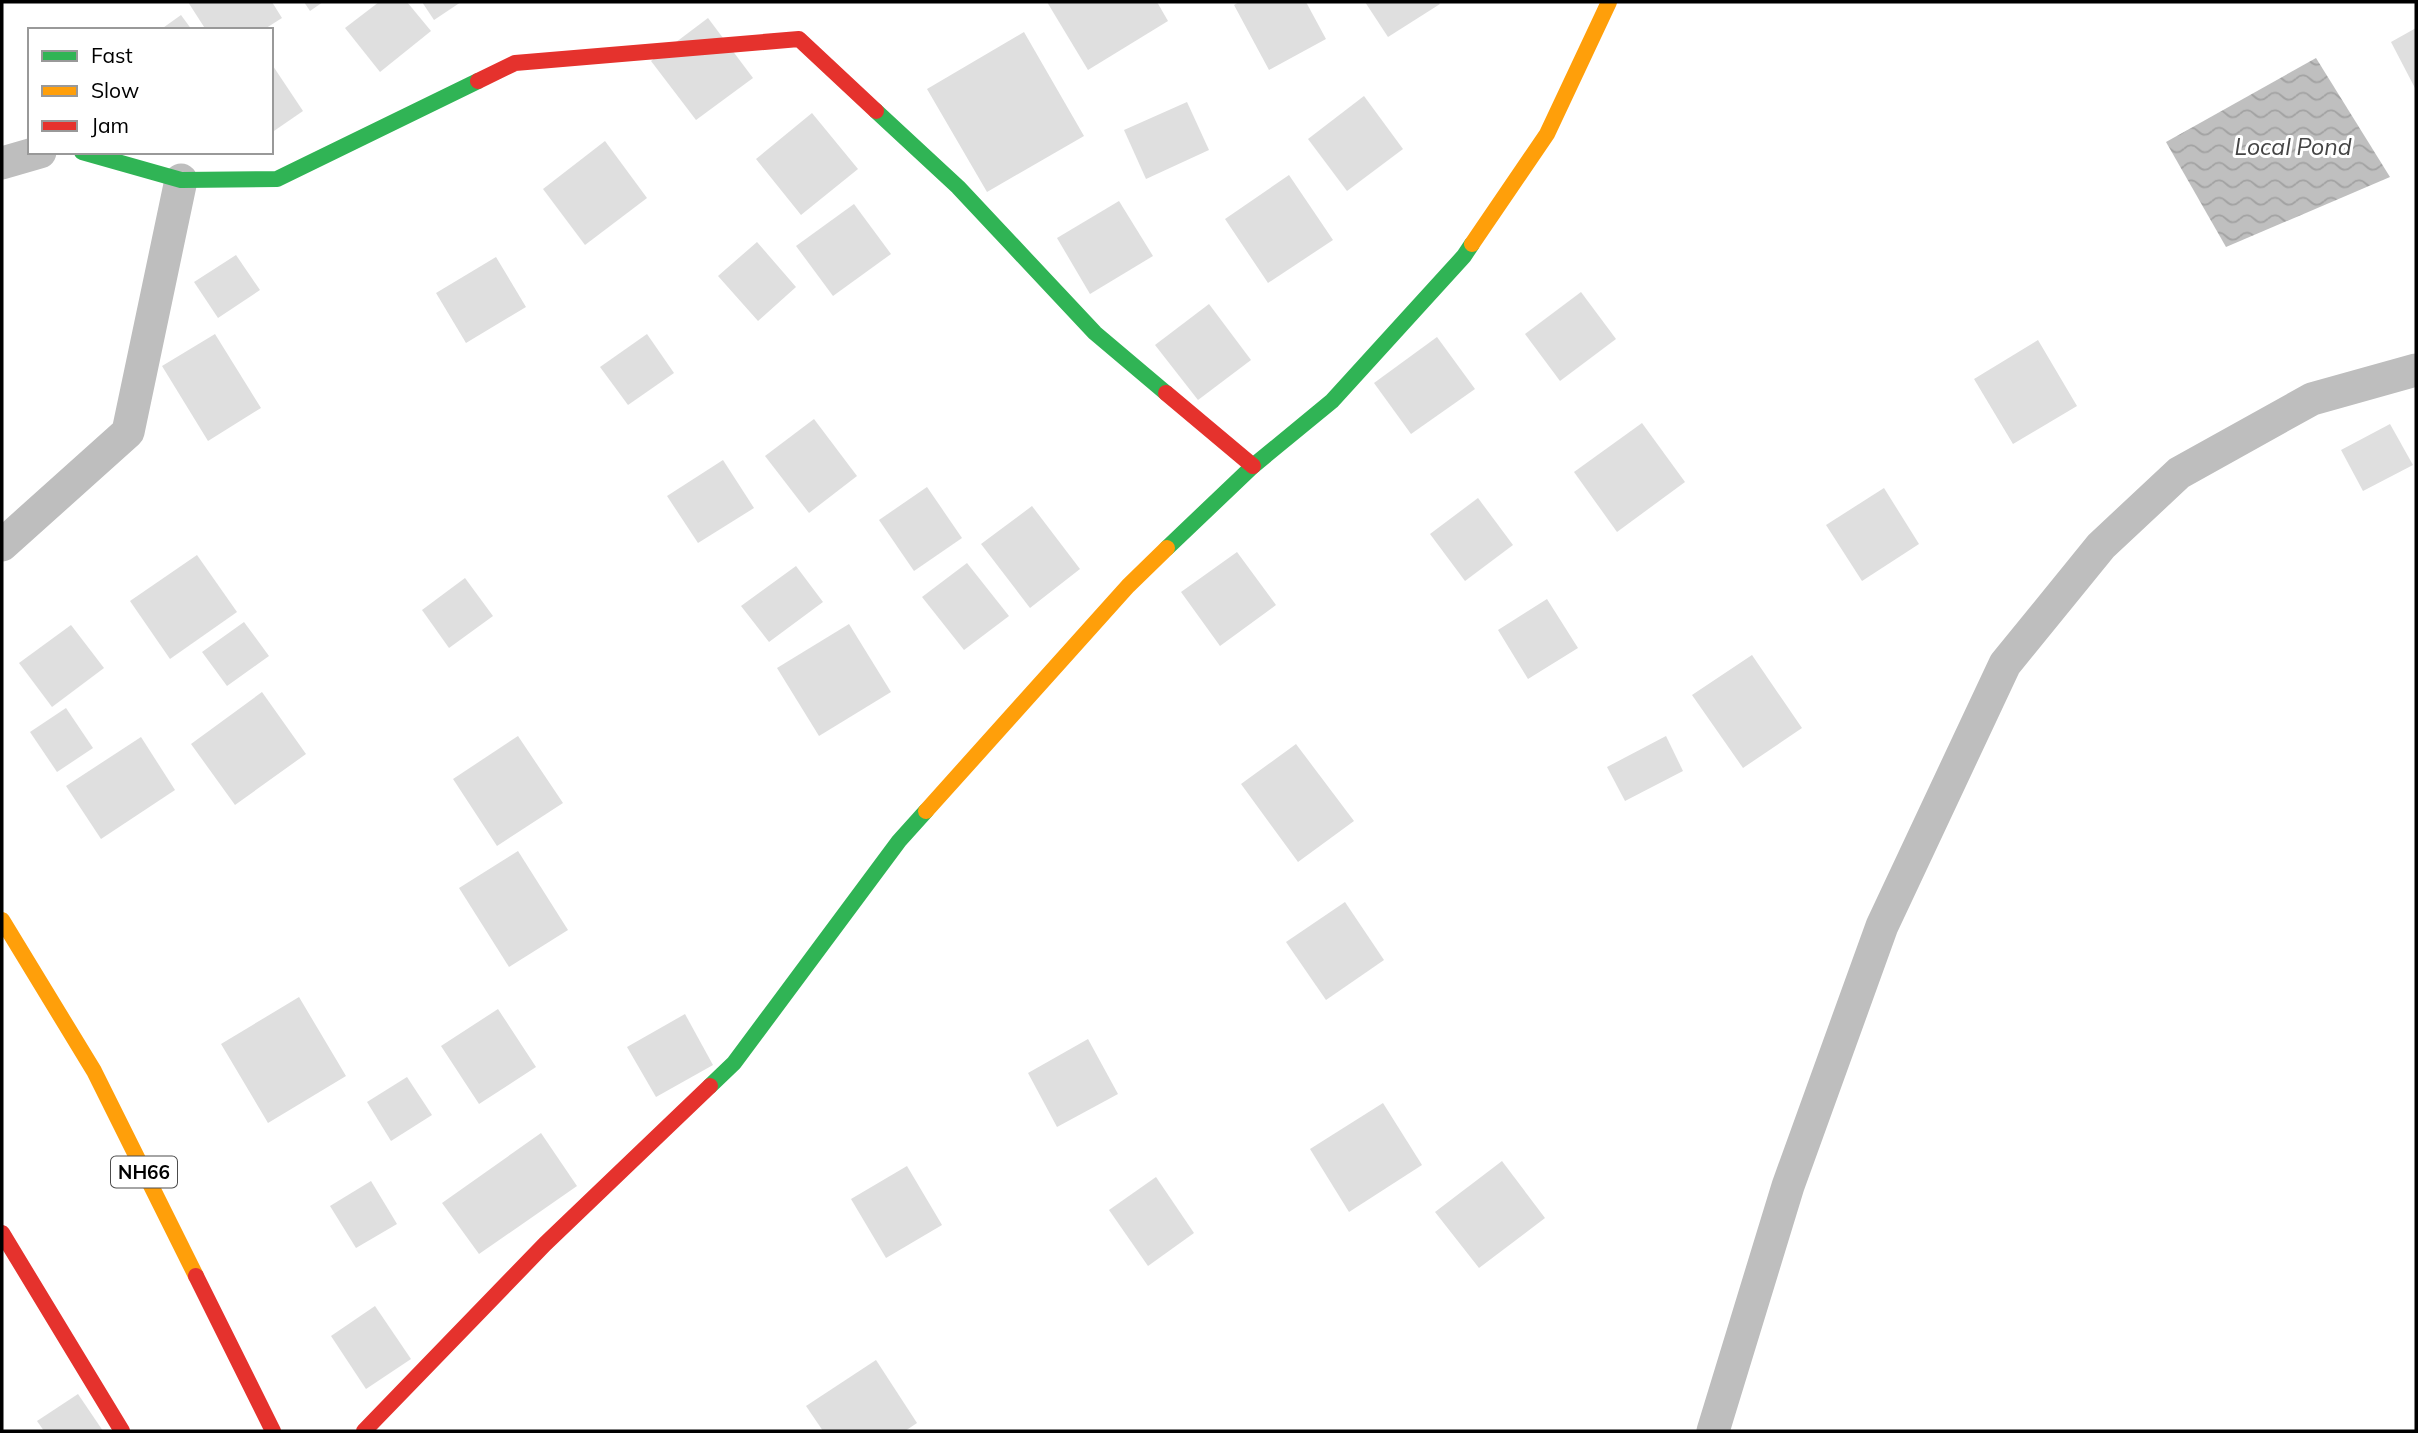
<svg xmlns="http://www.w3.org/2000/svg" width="2418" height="1433" font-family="Mulish,sans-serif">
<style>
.water{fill:url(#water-waves)}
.building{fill:#dfdfdf}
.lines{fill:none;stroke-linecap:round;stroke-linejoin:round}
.street{stroke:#bebebe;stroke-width:33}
.fast{stroke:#30b455;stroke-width:16}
.slow{stroke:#ff9f0a;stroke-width:16}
.jam{stroke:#e5322d;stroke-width:16}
.labels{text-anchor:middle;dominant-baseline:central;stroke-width:6;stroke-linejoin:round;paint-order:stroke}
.shield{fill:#fff;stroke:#4c4c4c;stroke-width:2}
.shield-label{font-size:19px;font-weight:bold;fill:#000}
.water-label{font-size:23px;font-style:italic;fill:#444;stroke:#fff}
</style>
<defs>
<pattern id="water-waves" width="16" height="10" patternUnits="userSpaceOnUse" patternTransform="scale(1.75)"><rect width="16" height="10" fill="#bfbfbf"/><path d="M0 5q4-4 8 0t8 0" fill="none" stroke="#a2a2a2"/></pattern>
</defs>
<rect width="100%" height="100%" fill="#fff"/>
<polygon class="water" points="2316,58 2390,177 2226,247 2166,142"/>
<g class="building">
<polygon points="188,2 272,2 282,18 263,30 206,30"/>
<polygon points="304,2 323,2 310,11"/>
<polygon points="379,2 407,2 431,31 380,72 345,28"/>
<polygon points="422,2 461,2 434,20"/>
<polygon points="1047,2 1157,2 1168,21 1088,70"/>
<polygon points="1239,2 1306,2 1326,39 1269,70 1234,5"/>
<polygon points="1365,2 1438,2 1440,4 1388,37"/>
<polygon points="181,15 192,30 160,30"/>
<polygon points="708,18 753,78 696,120 651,61"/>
<polygon points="2416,28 2416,90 2391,42"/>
<polygon points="1024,32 1084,136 987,192 927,89"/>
<polygon points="271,63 303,111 271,133"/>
<polygon points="1364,96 1403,149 1347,191 1308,139"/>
<polygon points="1187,102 1209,150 1146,179 1124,130"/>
<polygon points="812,113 858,169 801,215 756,159"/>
<polygon points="605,141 647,198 585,245 543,189"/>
<polygon points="1289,175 1333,240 1268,283 1225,219"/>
<polygon points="1119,201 1153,256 1090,294 1057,238"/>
<polygon points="854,204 891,254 833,296 796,246"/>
<polygon points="757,242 796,287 758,321 718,276"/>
<polygon points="236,255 260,290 218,318 194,282"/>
<polygon points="496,257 526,307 466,343 436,293"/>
<polygon points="1581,292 1616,339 1560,381 1525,334"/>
<polygon points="1209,304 1251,360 1198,400 1155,345"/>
<polygon points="215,334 261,408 208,441 162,366"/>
<polygon points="647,334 674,373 628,405 600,367"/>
<polygon points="1437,337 1475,389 1411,434 1374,383"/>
<polygon points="2038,340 2077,406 2013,444 1974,379"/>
<polygon points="814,419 857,476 809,513 765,456"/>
<polygon points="1642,423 1685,482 1617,532 1574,472"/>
<polygon points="2390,424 2413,465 2363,491 2341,450"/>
<polygon points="723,460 754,508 698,543 667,496"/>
<polygon points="927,487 962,538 914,571 879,520"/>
<polygon points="1884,488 1919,544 1862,581 1826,525"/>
<polygon points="1478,498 1513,545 1465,581 1430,534"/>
<polygon points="1032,506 1080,569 1030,608 981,544"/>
<polygon points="1237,552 1276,605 1220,646 1181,592"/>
<polygon points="197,555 237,612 170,659 130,601"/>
<polygon points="967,563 1009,616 964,650 922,597"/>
<polygon points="796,566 823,602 769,642 741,606"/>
<polygon points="465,578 493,616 449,648 422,610"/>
<polygon points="1547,599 1578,648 1528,679 1498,630"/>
<polygon points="244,622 269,656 227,686 202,652"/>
<polygon points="849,624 891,692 819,736 777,668"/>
<polygon points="71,625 104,668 52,707 19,663"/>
<polygon points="1752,655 1802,728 1743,768 1692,695"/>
<polygon points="262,692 306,754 235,805 191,744"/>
<polygon points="66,708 93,748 57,772 30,732"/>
<polygon points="518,736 563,803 497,846 453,779"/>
<polygon points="1666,736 1683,771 1625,801 1607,767"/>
<polygon points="141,737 175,790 101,839 66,786"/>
<polygon points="1296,744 1354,821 1298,862 1241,784"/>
<polygon points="518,851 568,930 509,967 459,888"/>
<polygon points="1345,902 1384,960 1326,1000 1286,942"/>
<polygon points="299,997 346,1076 268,1123 221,1044"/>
<polygon points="498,1009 536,1067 479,1104 441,1046"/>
<polygon points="685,1014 713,1065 656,1097 627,1047"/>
<polygon points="1088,1039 1118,1094 1057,1127 1028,1073"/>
<polygon points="407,1077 432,1115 391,1141 367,1102"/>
<polygon points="1383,1103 1422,1165 1349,1212 1310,1149"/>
<polygon points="541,1133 577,1186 479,1254 442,1203"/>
<polygon points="1502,1161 1545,1218 1479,1268 1435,1212"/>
<polygon points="907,1166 942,1225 886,1258 851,1199"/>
<polygon points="1156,1177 1194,1233 1148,1266 1109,1210"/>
<polygon points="371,1181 397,1224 356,1248 330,1206"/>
<polygon points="375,1306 411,1359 366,1389 331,1336"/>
<polygon points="876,1360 917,1423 905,1431 823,1431 806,1406"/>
<polygon points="78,1394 103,1431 44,1431 37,1421"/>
</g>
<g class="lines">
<g class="street">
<polyline points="2,163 40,152"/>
<polyline points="2,545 128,432 181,180"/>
<polyline points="1713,1431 1788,1186 1882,926 2005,664 2101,546 2179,473 2312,399 2416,370"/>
</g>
<g class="fast">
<polyline points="876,111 958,187 1095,333 1166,393"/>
<polyline points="82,152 181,180 277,179 478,81"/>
<polyline points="1167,548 1253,466 1332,401 1464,256 1472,244"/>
<polyline points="710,1086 734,1063 899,841 926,811"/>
</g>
<g class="slow">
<polyline points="1472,244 1547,134 1609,2"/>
<polyline points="926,811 1128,586 1167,548"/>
<polyline points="2,920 94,1071 196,1276"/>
</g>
<g class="jam">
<polyline points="478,81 515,63 799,39 876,111"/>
<polyline points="1166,393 1253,466"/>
<polyline points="2,1233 122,1431"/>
<polyline points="196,1276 273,1431"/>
<polyline points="364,1431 545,1244 710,1086"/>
</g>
</g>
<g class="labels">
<rect class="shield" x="111" y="1156.5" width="66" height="31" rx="5"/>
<g class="shield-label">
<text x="144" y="1172">NH66</text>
</g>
<g class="water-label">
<text x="2293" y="146">Local Pond</text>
</g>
</g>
<rect width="2418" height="1433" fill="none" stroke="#000000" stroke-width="7"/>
<rect x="28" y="28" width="245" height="126" fill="#ffffff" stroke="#999999" stroke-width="2"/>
<rect x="42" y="51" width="35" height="10" fill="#30b455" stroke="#999999" stroke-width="2"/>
<text x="91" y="63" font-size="21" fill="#000000">Fast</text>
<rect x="42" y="86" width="35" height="10" fill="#ff9f0a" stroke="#999999" stroke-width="2"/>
<text x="91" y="98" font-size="21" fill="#000000">Slow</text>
<rect x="42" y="121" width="35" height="10" fill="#e5322d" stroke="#999999" stroke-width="2"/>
<text x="91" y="133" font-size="21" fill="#000000">Jam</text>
</svg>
